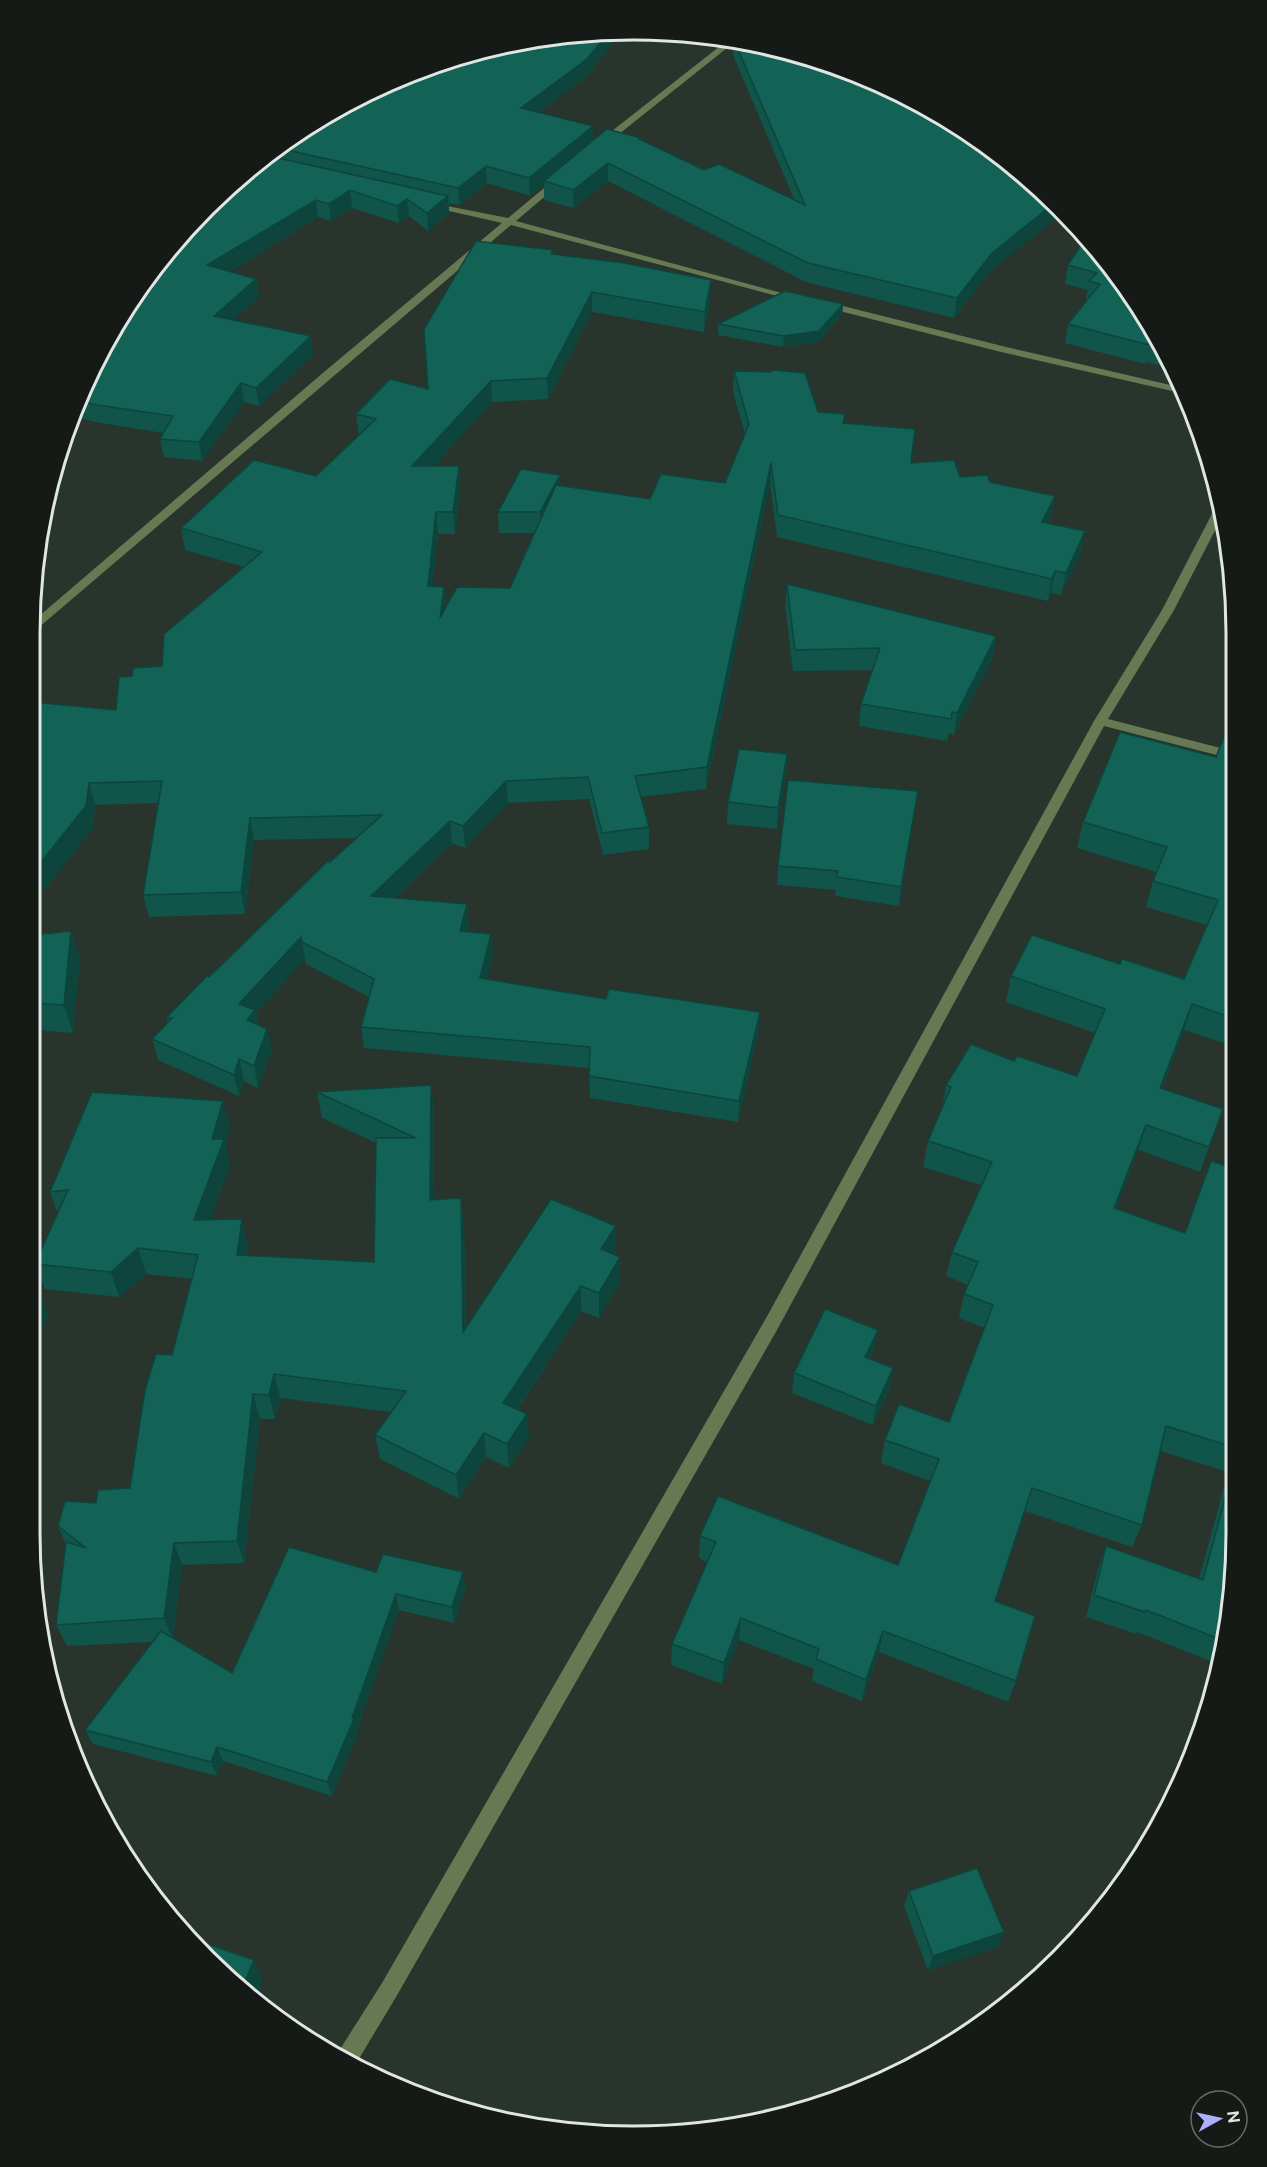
<svg xmlns="http://www.w3.org/2000/svg" width="1267" height="2167" font-family="'Public Sans',sans-serif">
<style>
.lines{fill:none;stroke-linecap:round;stroke-linejoin:round}
.minor{fill:#667953;fill-rule:evenodd}
.wall{fill:#10544a}
.shaded-wall{fill:#0d453c}
.building{fill:#136256;stroke:#0d453c;stroke-width:1.5}
.rim{fill:none;stroke:#e0e7e2;stroke-width:3}
</style>
<rect width="100%" height="100%" fill="#29342c"/>
<g class="lines">
<g class="minor">
<polygon points="729,39 737,40 604,146 598,146 598,142"/>
<polygon points="555,179 563,181 516,221 804,299 796,301 511,225 31,634 31,623 324,372 502,223 427,206 427,202 508,218"/>
<polygon points="823,301 1002,346 1179,387 1181,393 1001,352 820,306 818,304"/>
<polygon points="1221,505 1223,515 1174,610 1108,719 1236,752 1236,760 1104,726 777,1330 396,1997 354,2067 337,2056 337,2054 382,1983 765,1320 1094,721 1162,610 1215,508"/>
</g>
</g>
<g class="wall">
<polygon points="622,31 587,76 539,112 593,126 593,140 641,138 641,140 704,170 794,199 733,55 733,40 752,42 969,132 1062,213 989,272 954,318 806,282 608,181 574,208 544,200 544,184 530,196 487,183 460,205 449,203 449,213 428,231 409,216 399,223 352,208 331,221 318,217 229,272 256,279 259,297 233,320 311,336 313,355 259,406 244,402 202,461 164,457 160,439 163,433 101,423 73,417 132,298 207,207 298,132 516,42"/>
<polygon points="1087,236 1156,332 1171,368 1146,362 1145,364 1065,343 1068,324 1087,300 1086,300 1088,290 1065,284 1068,265"/>
<polygon points="553,250 553,254 710,301 704,332 592,312 548,399 492,402 434,466 459,466 460,488 455,534 438,534 432,586 444,587 446,607 510,588 534,533 499,533 498,512 560,475 560,485 650,499 725,483 745,434 733,392 734,371 818,412 845,423 911,463 960,477 990,482 1051,518 1049,523 1081,553 1061,595 1051,593 1048,601 777,537 770,484 706,789 641,797 649,827 649,849 603,855 589,799 508,803 465,848 452,843 395,898 467,904 469,926 467,932 491,934 493,955 487,979 606,999 760,1012 758,1034 738,1122 590,1098 589,1068 364,1048 361,1027 369,997 306,964 305,959 256,1013 258,1025 272,1050 258,1088 244,1081 239,1096 158,1060 152,1039 168,1023 166,1018 331,858 331,861 357,838 254,840 245,914 149,917 143,895 158,803 95,805 93,828 33,904 116,710 132,676 162,666 244,567 185,550 181,528 316,476 359,435 356,414 428,389"/>
<polygon points="843,304 842,315 818,342 783,347 718,335 718,324"/>
<polygon points="787,584 996,636 993,658 954,735 949,733 947,741 859,726 861,704 873,670 793,671 785,606"/>
<polygon points="1236,705 1236,1047 1184,1030 1162,1089 1223,1109 1200,1172 1138,1150 1116,1208 1185,1233 1236,1169 1236,1573 1218,1664 1137,1632 1136,1634 1086,1617 1098,1569 1106,1546 1199,1579 1228,1472 1160,1451 1142,1525 1132,1547 1025,1511 995,1601 1016,1681 1008,1702 879,1652 862,1701 812,1681 814,1669 739,1640 722,1684 671,1665 672,1644 707,1562 699,1558 700,1536 898,1565 930,1481 881,1463 885,1440 949,1422 985,1328 959,1318 964,1294 968,1285 946,1276 952,1252 981,1185 923,1167 928,1141 942,1108 946,1085 1014,1061 1077,1076 1095,1033 1006,1002 1011,976 1120,964 1184,979 1207,925 1146,907 1153,881 1157,872 1077,848 1083,822 1216,757 1227,732"/>
<polygon points="787,754 786,776 777,829 727,824 728,802"/>
<polygon points="918,791 899,906 835,896 836,890 777,885 778,866"/>
<polygon points="33,935 80,959 73,1033 38,1030 37,1039 33,1039"/>
<polygon points="431,1085 434,1111 433,1200 464,1224 466,1328 616,1251 614,1255 620,1282 599,1318 581,1311 517,1410 527,1414 529,1438 509,1468 486,1457 459,1499 380,1459 375,1435 391,1412 280,1398 275,1419 260,1419 244,1563 182,1565 173,1638 232,1673 376,1572 466,1588 454,1623 399,1610 357,1730 358,1734 332,1796 223,1761 217,1776 93,1744 85,1730 153,1642 67,1646 56,1625 66,1544 58,1526 96,1503 130,1488 172,1355 192,1279 146,1274 119,1297 45,1289 35,1264 58,1214 50,1192 223,1101 230,1127 225,1143 230,1165 210,1220 248,1245 247,1255 374,1262 376,1143 322,1118 317,1092"/>
<polygon points="878,1330 874,1350 870,1359 893,1368 890,1388 873,1425 792,1393 794,1373"/>
<polygon points="909,1891 998,1947 928,1970 904,1906"/>
</g>
<g class="shaded-wall">
<polygon points="622,31 587,76 522,125 521,108 608,33"/>
<polygon points="593,126 593,143 544,181 544,184 530,196 529,178"/>
<polygon points="608,163 608,181 574,208 573,190"/>
<polygon points="486,166 487,183 460,205 458,188"/>
<polygon points="350,190 352,208 331,221 329,204"/>
<polygon points="448,196 449,213 428,231 427,213"/>
<polygon points="407,199 409,216 399,223 397,206"/>
<polygon points="316,200 318,217 210,283 207,265"/>
<polygon points="1052,205 1062,213 989,272 954,318 957,298 992,253"/>
<polygon points="256,279 259,297 217,334 214,316"/>
<polygon points="711,280 710,301 704,332 705,312"/>
<polygon points="592,292 592,312 548,399 547,378"/>
<polygon points="843,304 842,315 818,342 783,347 784,336"/>
<polygon points="311,336 313,355 259,406 256,388"/>
<polygon points="491,381 492,402 414,488 412,466"/>
<polygon points="241,383 244,402 202,461 199,442"/>
<polygon points="771,463 770,484 706,789 707,767"/>
<polygon points="459,466 460,488 455,534 453,512"/>
<polygon points="560,475 560,496 541,533 540,512"/>
<polygon points="1055,496 1051,518 1038,543 1042,522"/>
<polygon points="436,512 438,534 430,608 428,586"/>
<polygon points="1085,531 1081,553 1061,595 1066,573"/>
<polygon points="1055,571 1051,593 1048,601 1052,579"/>
<polygon points="444,587 446,608 440,618"/>
<polygon points="996,636 993,658 954,735 957,713"/>
<polygon points="787,754 786,776 777,829 778,808"/>
<polygon points="506,781 508,803 465,848 463,826"/>
<polygon points="89,783 95,805 93,828 33,904 32,873"/>
<polygon points="918,791 915,811 899,906 901,887"/>
<polygon points="250,818 254,840 245,914 241,892"/>
<polygon points="450,821 452,843 374,918 371,896"/>
<polygon points="467,904 469,926 462,953 460,931"/>
<polygon points="71,931 80,959 73,1033 64,1005"/>
<polygon points="491,934 493,955 482,1000 480,978"/>
<polygon points="301,937 305,959 256,1013 260,1032 252,1041 239,1004"/>
<polygon points="1192,1004 1184,1030 1152,1114 1160,1088"/>
<polygon points="760,1012 758,1034 738,1122 739,1101"/>
<polygon points="33,1016 38,1030 37,1039 33,1026"/>
<polygon points="267,1029 272,1050 258,1088 254,1066"/>
<polygon points="239,1059 244,1081 239,1096 234,1075"/>
<polygon points="431,1085 434,1111 433,1225 430,1200"/>
<polygon points="223,1101 230,1127 225,1143 230,1165 201,1245 194,1220 212,1139"/>
<polygon points="1146,1125 1138,1150 1107,1233 1114,1208"/>
<polygon points="461,1198 464,1224 466,1356 463,1332"/>
<polygon points="242,1219 248,1245 244,1280 237,1255"/>
<polygon points="616,1226 616,1251 602,1275 601,1249"/>
<polygon points="138,1248 146,1274 119,1297 111,1272"/>
<polygon points="620,1257 620,1282 599,1318 599,1293"/>
<polygon points="581,1286 581,1311 505,1427 503,1403"/>
<polygon points="39,1290 49,1316 34,1345 34,1299"/>
<polygon points="878,1330 874,1350 862,1377 865,1357"/>
<polygon points="893,1368 890,1388 873,1425 876,1406"/>
<polygon points="274,1374 280,1398 275,1419 269,1395"/>
<polygon points="253,1394 260,1419 244,1563 237,1541"/>
<polygon points="527,1414 529,1438 509,1468 507,1444"/>
<polygon points="484,1433 486,1457 459,1499 456,1475"/>
<polygon points="174,1543 182,1565 173,1640 164,1618"/>
<polygon points="463,1572 466,1588 454,1623 452,1607"/>
<polygon points="396,1594 399,1610 357,1730 358,1734 332,1796 327,1782 352,1718"/>
<polygon points="741,1618 739,1640 722,1684 724,1663"/>
<polygon points="883,1631 879,1652 862,1701 866,1680"/>
<polygon points="217,1747 223,1761 217,1776 211,1762"/>
<polygon points="1004,1932 998,1947 928,1970 933,1956"/>
<polygon points="254,1960 263,1980 255,2001 242,1988"/>
</g>
<g class="building">
<polygon points="608,33 587,59 521,108 593,126 529,178 486,166 458,188 278,148 298,132 403,76 516,42"/>
<polygon points="734,40 752,42 865,76 969,132 1052,205 992,253 957,298 808,263 608,163 573,190 544,181 607,129 641,138 639,139 704,170 719,164 805,205"/>
<polygon points="269,156 448,196 427,213 407,199 397,206 350,190 329,204 316,200 207,265 256,279 214,316 311,336 256,388 241,383 199,442 160,439 173,416 97,405 81,401 132,298 207,207"/>
<polygon points="1087,236 1156,332 1162,346 1148,342 1149,345 1068,324 1100,284 1089,281 1097,273 1068,265"/>
<polygon points="476,241 553,250 551,254 624,263 711,280 705,312 592,292 547,378 491,381 412,466 459,466 453,512 436,512 428,586 444,587 440,618 457,587 510,588 556,485 650,499 661,474 725,483 749,424 734,371 771,372 772,370 805,373 818,412 845,414 843,423 915,429 911,463 954,460 960,477 987,475 990,482 1055,496 1042,522 1085,531 1066,573 1055,571 1052,579 778,515 771,463 707,767 635,776 649,827 602,833 588,777 506,781 463,826 450,821 371,896 467,904 460,931 491,934 480,978 606,999 609,989 760,1012 739,1101 589,1076 590,1047 361,1027 374,979 302,942 301,937 239,1004 255,1010 247,1020 267,1029 254,1066 239,1059 234,1075 152,1039 172,1018 166,1018 207,976 209,977 331,858 329,863 382,815 250,818 241,892 143,895 162,781 89,783 86,806 32,873 32,702 116,710 119,677 132,676 133,668 162,666 164,634 262,552 181,528 254,460 316,476 376,419 356,414 390,379 428,389 424,329"/>
<polygon points="785,291 843,304 819,331 784,336 718,324"/>
<polygon points="521,469 560,475 540,512 498,512"/>
<polygon points="787,584 996,636 957,713 952,712 951,719 861,704 880,648 795,650"/>
<polygon points="1236,705 1236,722 1230,720"/>
<polygon points="1120,732 1216,757 1226,732 1236,734 1236,1019 1192,1004 1160,1088 1223,1109 1209,1147 1146,1125 1114,1208 1185,1233 1211,1161 1236,1169 1236,1448 1166,1426 1142,1525 1032,1488 995,1601 1035,1616 1016,1681 883,1631 866,1680 816,1659 819,1649 741,1618 724,1663 672,1644 716,1542 700,1536 718,1496 898,1565 939,1459 885,1440 899,1404 949,1422 993,1305 964,1294 978,1262 952,1252 992,1162 928,1141 951,1087 946,1085 971,1044 1014,1061 1017,1056 1077,1076 1105,1009 1011,976 1032,935 1120,964 1122,959 1184,979 1218,900 1153,881 1167,847 1083,822"/>
<polygon points="739,749 787,754 778,808 728,802"/>
<polygon points="788,780 918,791 901,887 837,877 838,871 778,866"/>
<polygon points="71,931 64,1005 33,1003 33,935"/>
<polygon points="431,1085 430,1200 461,1198 463,1332 551,1199 616,1226 601,1249 620,1257 599,1293 581,1286 503,1403 527,1414 507,1444 484,1433 456,1475 375,1435 406,1391 274,1374 269,1395 253,1394 237,1541 174,1543 164,1618 56,1625 66,1542 86,1548 58,1526 65,1501 96,1503 98,1490 130,1488 145,1390 156,1354 172,1355 198,1255 138,1248 111,1272 35,1264 68,1190 50,1192 92,1092 223,1101 212,1139 224,1139 194,1220 242,1219 237,1255 374,1262 376,1138 416,1138 317,1092"/>
<polygon points="34,1289 39,1290 34,1299"/>
<polygon points="825,1309 878,1330 865,1357 893,1368 876,1406 794,1373"/>
<polygon points="1236,1458 1236,1573 1222,1640 1146,1610 1145,1612 1094,1595 1106,1546 1203,1580"/>
<polygon points="289,1547 376,1572 383,1554 463,1572 452,1607 396,1594 352,1718 354,1719 327,1782 217,1747 211,1762 85,1730 161,1631 232,1673"/>
<polygon points="977,1868 1004,1932 933,1956 909,1891"/>
<polygon points="193,1939 254,1960 242,1988"/>
<polygon points="833,2102 827,2105 802,2111"/>
</g>
<path d="M0 0H1267V2167H0ZM633 40H633A593 593 0 0 1 1226 633V1533A593 593 0 0 1 633 2126H633A593 593 0 0 1 40 1533V633A593 593 0 0 1 633 40Z" fill="#151a17" fill-rule="evenodd"/>
<path class="rim" d="M633 40H633A593 593 0 0 1 1226 633V1533A593 593 0 0 1 633 2126H633A593 593 0 0 1 40 1533V633A593 593 0 0 1 633 40Z"/>
<g transform="translate(1219 2119) rotate(82)"><circle r="28" fill="#151a17" stroke="#666c68" stroke-width="1.5"/>
<path d="M0-4.5L10 22L0 15L-10 22Z" fill="#acaffb"/>
<text y="-9" font-size="16" font-weight="bold" text-anchor="middle" fill="#e0e7e2">N</text>
</g>
</svg>
